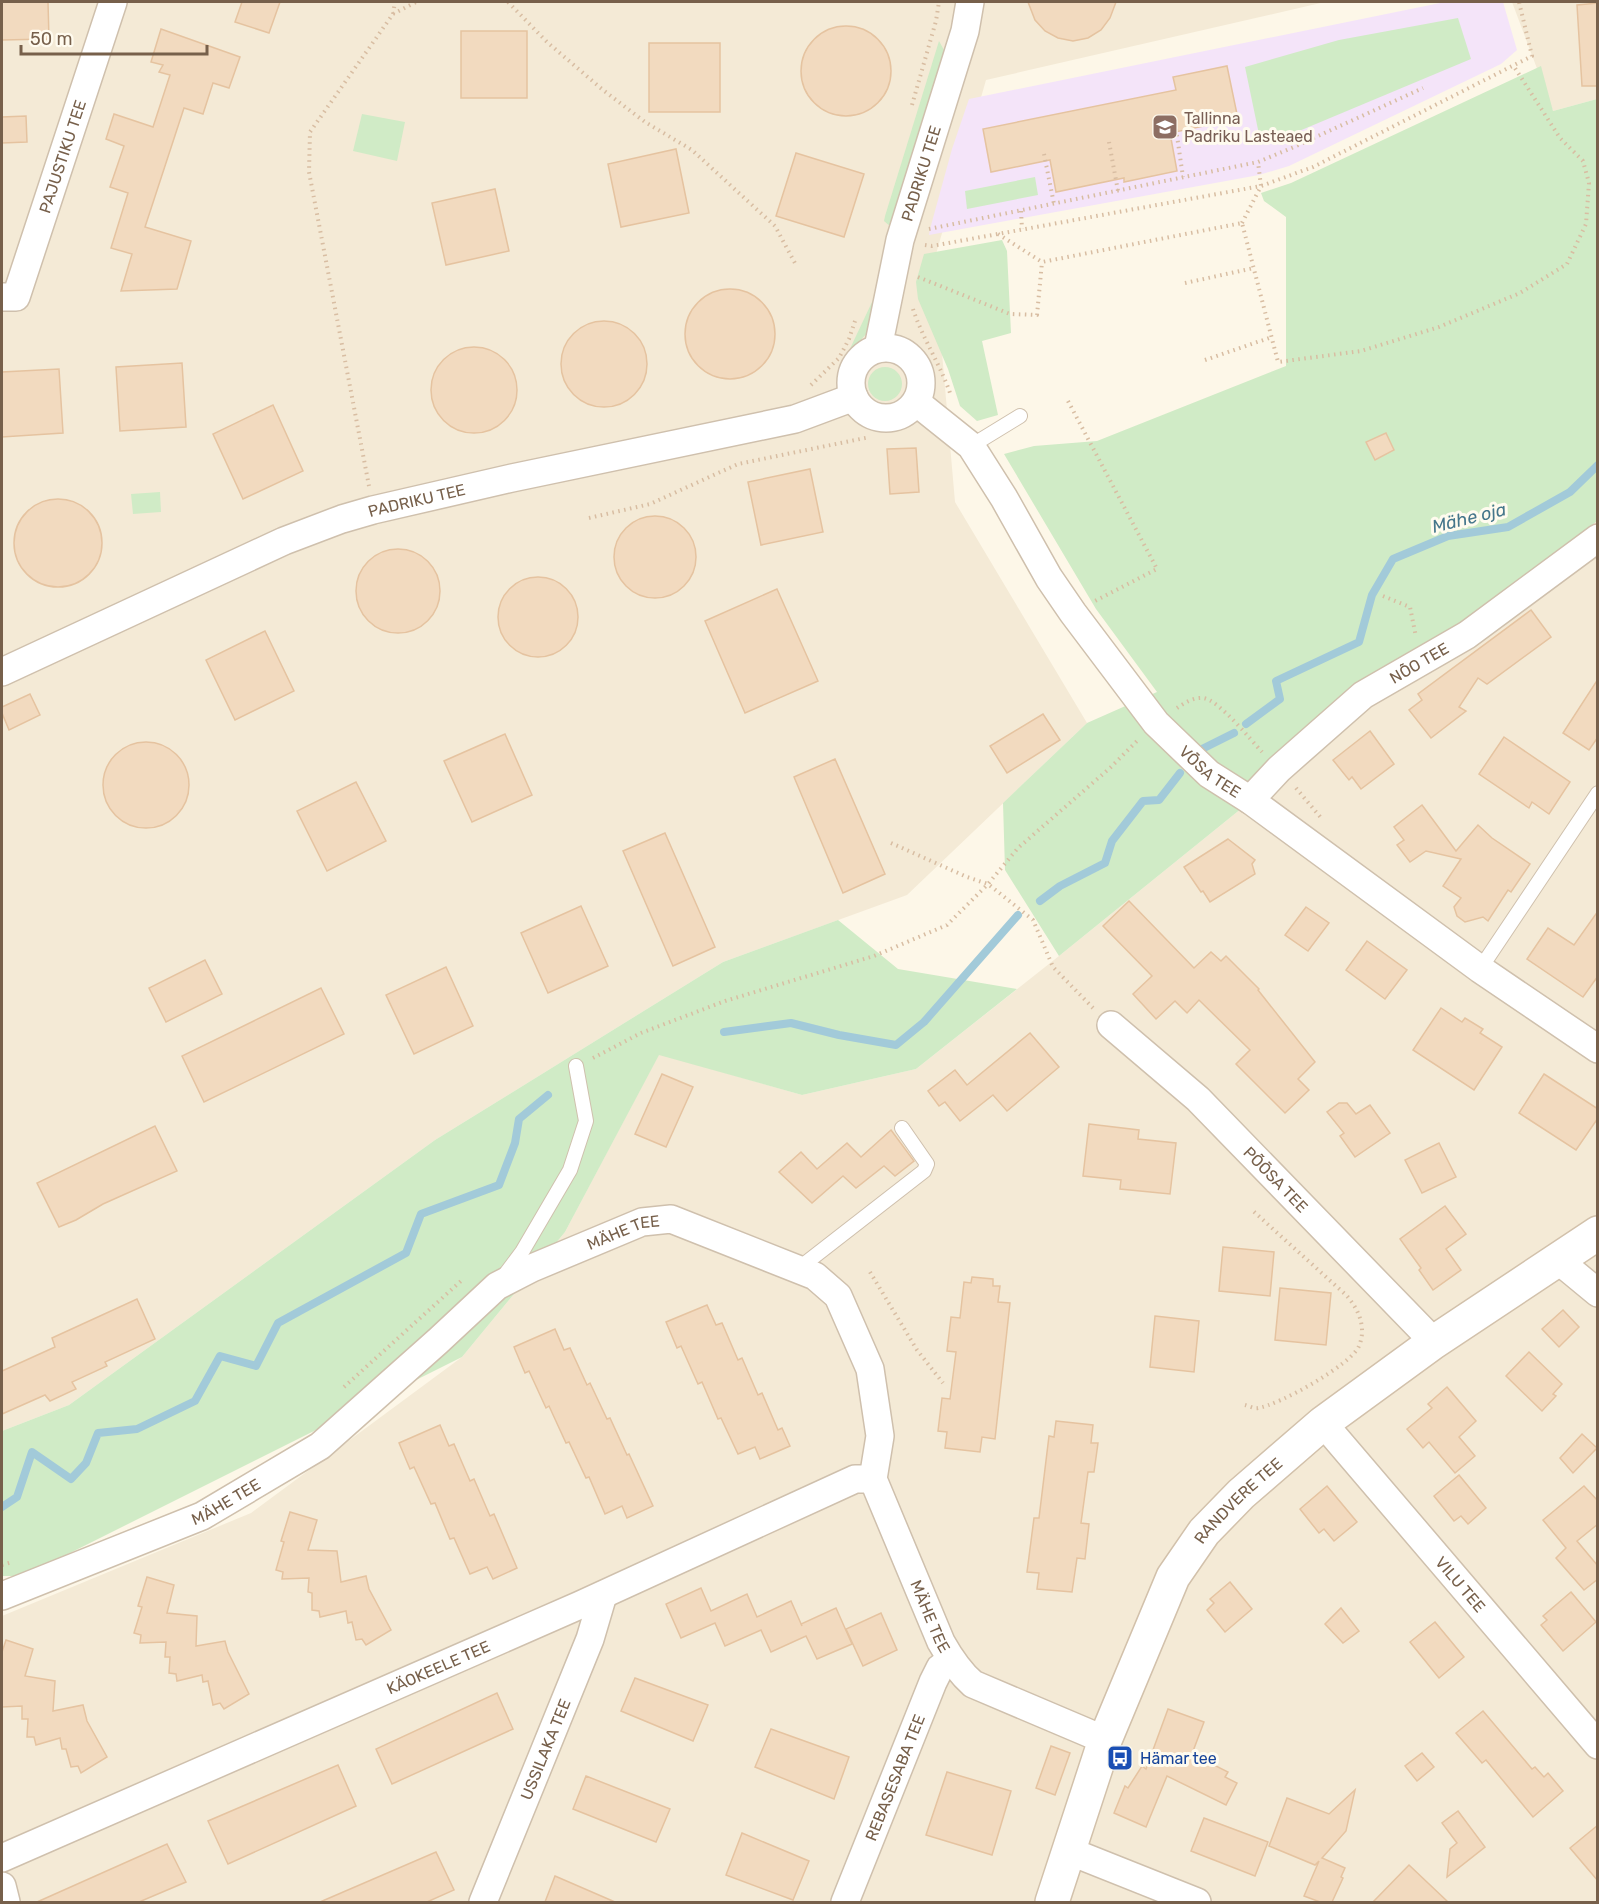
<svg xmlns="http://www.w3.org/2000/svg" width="1599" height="1904" font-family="Rubik,sans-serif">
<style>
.residential{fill:#f4ead6}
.education{fill:#f4e4f9}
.green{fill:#d0ebc6}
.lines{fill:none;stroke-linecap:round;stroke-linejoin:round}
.stream{stroke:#a2cad9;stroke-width:8}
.building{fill:#f2dabf;stroke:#e5c3a0;stroke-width:1.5}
.lane-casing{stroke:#cfc0ad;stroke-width:16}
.street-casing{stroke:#cfc0ad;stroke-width:30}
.secondary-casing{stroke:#d2c1ab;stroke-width:36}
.path{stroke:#d8bda2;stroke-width:4;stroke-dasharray:1.5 4.5;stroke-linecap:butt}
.lane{stroke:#fff;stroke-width:14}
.street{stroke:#fff;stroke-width:27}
.secondary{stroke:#fff;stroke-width:33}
.labels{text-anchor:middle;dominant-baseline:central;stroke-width:6;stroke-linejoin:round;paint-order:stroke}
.education-label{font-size:16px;fill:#785e54;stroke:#fffbef;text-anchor:start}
.street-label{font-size:16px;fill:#77604b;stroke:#fffbef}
.transit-label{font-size:16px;fill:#164399;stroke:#fffbef;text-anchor:start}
.water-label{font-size:18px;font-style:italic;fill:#45768b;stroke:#fffbef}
</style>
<rect width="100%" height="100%" fill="#fdf7e8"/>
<g class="residential">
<polygon points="2,2 1325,2 986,80 934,261 955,502 1087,723 907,895 723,962 435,1140 69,1405 2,1431"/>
<polygon points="1512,2 1597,2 1597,99 1553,111"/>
<polygon points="1597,521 1597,1902 2,1902 2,1616 251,1513 462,1357 565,1232 659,1054 802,1095 916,1069 1059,956"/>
</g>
<polygon class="education" points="1445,2 1503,2 1517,50 1501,64 1289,166 1259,175 929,235 930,229 952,149 969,99"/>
<g class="green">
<polygon points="1458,18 1471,59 1280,139 1261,144 1245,67 1339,40"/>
<polygon points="939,41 944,50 891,227 884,221 885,216"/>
<polygon points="1541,66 1553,111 1597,99 1597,521 1059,956 1005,870 1003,803 1087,723 1157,692 1096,609 1004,454 1034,446 1097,441 1286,366 1286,217 1264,201 1261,193 1291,183"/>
<polygon points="362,114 405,122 397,161 353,151"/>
<polygon points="1035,177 1038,195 967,209 965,191"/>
<polygon points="1002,240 1007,251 1011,333 982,341 998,415 977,421 960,406 948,369 918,299 916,282 924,254"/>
<polygon points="873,300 868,332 847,355"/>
<circle cx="885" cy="384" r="17"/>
<polygon points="160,492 161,512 133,514 131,494"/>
<polygon points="838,920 898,969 1017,989 916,1069 802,1095 659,1055 565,1232 462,1357 24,1576 2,1576 2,1431 69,1405 435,1140 723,962"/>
</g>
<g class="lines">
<g class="stream">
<polyline points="1246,724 1280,699 1276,681 1359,642 1372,595 1393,559 1448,536 1508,527 1570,492 1598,465"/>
<polyline points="1202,749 1234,733"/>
<polyline points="1040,901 1060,886 1105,863 1112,841 1143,801 1159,800 1180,773"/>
<polyline points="724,1032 791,1023 839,1035 896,1045 924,1022 1018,915"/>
<polyline points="2,1507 17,1497 32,1452 71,1479 86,1463 98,1433 137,1429 195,1401 220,1356 256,1366 278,1323 406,1253 421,1214 499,1185 515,1143 519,1119 548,1095"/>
</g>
</g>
<g class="building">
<polygon points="2,2 48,2 49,39 2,40"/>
<polygon points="242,2 280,2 269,33 235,22"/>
<polygon points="1028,2 1116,2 1110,18 1101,30 1088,38 1073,41 1058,38 1045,31 1035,20"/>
<polygon points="1598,3 1598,86 1582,86 1577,5"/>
<circle cx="846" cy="71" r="45"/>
<polygon points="161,29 240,57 229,88 213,83 203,114 184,108 145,227 191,241 177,289 121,291 132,254 111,248 128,193 110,187 124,146 106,139 114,114 153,127 170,75 159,72 163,65 151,62"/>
<rect x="461" y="31" width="66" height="67"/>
<rect x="649" y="43" width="71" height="69"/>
<polygon points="1227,66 1238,119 1170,133 1177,171 1124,182 1124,178 1056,192 1050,160 991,172 983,129 1176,90 1173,77"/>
<polygon points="26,116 27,142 2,143 2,117"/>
<polygon points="676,149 689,213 621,227 608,164"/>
<polygon points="796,153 864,174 844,237 776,216"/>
<polygon points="495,189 509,251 446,265 432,203"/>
<circle cx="730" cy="334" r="45"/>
<circle cx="604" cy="364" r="43"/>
<circle cx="474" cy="390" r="43"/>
<polygon points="182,363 186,427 120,431 116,367"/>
<polygon points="59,369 63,433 2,437 2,372"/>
<polygon points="273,405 303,471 243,499 213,434"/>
<polygon points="1386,433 1394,450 1375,460 1366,442"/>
<polygon points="916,448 919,492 890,494 887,449"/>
<polygon points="810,469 823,532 761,545 748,482"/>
<circle cx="58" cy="543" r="44"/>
<circle cx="655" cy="557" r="41"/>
<circle cx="398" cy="591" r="42"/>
<circle cx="538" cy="617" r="40"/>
<polygon points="777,589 818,681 745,713 705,621"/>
<polygon points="1531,610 1551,637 1487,684 1478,678 1459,707 1466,711 1431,738 1409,710 1422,700 1418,694"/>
<polygon points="265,631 294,691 235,720 206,660"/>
<polygon points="1598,679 1598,737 1589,750 1563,733"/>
<polygon points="30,694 40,715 9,730 2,713 2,707"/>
<polygon points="1043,714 1060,740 1007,773 990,746"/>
<polygon points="1370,731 1394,764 1361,789 1352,777 1349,780 1333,760"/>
<polygon points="505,734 532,795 472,822 444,761"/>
<polygon points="1504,737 1570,782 1549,814 1532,802 1529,808 1479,774"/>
<circle cx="146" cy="785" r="43"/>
<polygon points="835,759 885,874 843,893 794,777"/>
<polygon points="356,782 386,841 327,871 297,811"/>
<polygon points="1422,805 1456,851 1478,825 1492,838 1530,864 1511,892 1508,890 1488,921 1483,917 1465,922 1457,916 1454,907 1461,898 1443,886 1461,859 1426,851 1410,862 1397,845 1404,840 1394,827"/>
<polygon points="665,833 715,947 673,966 623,851"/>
<polygon points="1228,839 1255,860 1252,864 1255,874 1210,902 1203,891 1201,892 1184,867"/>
<polygon points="1129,901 1194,968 1211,952 1221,961 1226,956 1259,989 1258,990 1315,1062 1298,1079 1309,1090 1285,1113 1236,1064 1250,1050 1199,1000 1187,1013 1175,1001 1156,1019 1133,994 1152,976 1103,926"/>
<polygon points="581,906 608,966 548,993 521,933"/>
<polygon points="1306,907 1329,923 1308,951 1285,935"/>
<polygon points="1598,911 1598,976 1583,997 1527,959 1548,928 1574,945"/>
<polygon points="1367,941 1407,970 1385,999 1346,970"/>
<polygon points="205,960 222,994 166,1022 149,988"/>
<polygon points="446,967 473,1026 414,1054 386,995"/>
<polygon points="321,988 344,1034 204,1102 182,1056"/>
<polygon points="1441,1008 1462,1022 1465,1018 1483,1029 1480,1033 1502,1047 1474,1090 1413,1050"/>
<polygon points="1030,1033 1059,1067 1007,1111 993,1095 960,1121 945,1102 939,1106 928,1091 955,1070 967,1085"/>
<polygon points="662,1074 693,1087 666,1147 635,1134"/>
<polygon points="1544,1074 1598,1109 1598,1118 1576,1150 1519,1113"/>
<polygon points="1339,1103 1347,1103 1356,1114 1370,1105 1390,1133 1355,1157 1340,1136 1344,1133 1327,1112"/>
<polygon points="1089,1124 1139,1130 1138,1139 1176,1143 1170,1194 1120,1189 1121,1180 1083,1176"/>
<polygon points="155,1126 177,1171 103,1204 76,1220 59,1227 37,1183"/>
<polygon points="891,1130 914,1161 895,1176 884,1166 856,1188 843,1176 812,1203 779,1172 801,1152 817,1169 847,1143 861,1157"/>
<polygon points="1439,1143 1456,1177 1422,1193 1405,1160"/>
<polygon points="1445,1206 1466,1234 1446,1249 1461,1270 1433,1290 1419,1270 1421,1268 1400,1239"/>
<polygon points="1223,1247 1274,1252 1270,1296 1219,1291"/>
<polygon points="972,1277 993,1279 993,1286 1000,1286 998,1302 1010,1303 995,1439 982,1437 980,1452 945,1448 947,1432 938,1431 942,1398 950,1399 956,1352 947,1351 951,1317 960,1318 964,1282 971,1283"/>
<polygon points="1280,1288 1331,1293 1326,1345 1275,1340"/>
<polygon points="137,1299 155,1339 105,1362 107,1366 72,1382 76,1389 50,1401 45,1395 2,1414 2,1371 55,1347 52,1338"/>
<polygon points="707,1305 716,1325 722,1323 738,1360 742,1358 758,1395 762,1393 778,1430 782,1428 790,1446 760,1459 755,1447 738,1454 721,1418 718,1419 702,1382 698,1384 681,1346 677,1348 666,1322"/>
<polygon points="1563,1310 1579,1327 1559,1347 1542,1329"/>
<polygon points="1155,1316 1199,1321 1194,1372 1150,1367"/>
<polygon points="555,1329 564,1350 570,1348 587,1385 590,1383 607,1419 610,1418 627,1455 629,1454 653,1506 627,1518 622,1506 605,1514 589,1477 586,1478 569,1442 566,1443 549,1406 546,1408 529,1371 525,1373 514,1347"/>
<polygon points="1529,1352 1562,1384 1553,1394 1556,1396 1542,1411 1506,1376"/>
<polygon points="1447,1387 1476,1421 1459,1437 1475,1456 1455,1473 1429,1442 1423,1448 1407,1429 1432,1408 1428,1404"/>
<polygon points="1056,1421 1093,1425 1091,1443 1098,1443 1094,1472 1088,1472 1081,1523 1089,1524 1085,1559 1077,1558 1072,1592 1037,1589 1039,1573 1027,1572 1034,1518 1039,1518 1049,1436 1054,1437"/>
<polygon points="440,1425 449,1446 454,1444 470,1481 474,1479 490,1516 494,1514 517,1568 493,1579 487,1567 470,1574 454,1538 450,1539 435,1503 431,1504 414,1467 410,1469 399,1443"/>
<polygon points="1582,1434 1597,1448 1573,1473 1560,1458"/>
<polygon points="1459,1475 1486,1508 1468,1524 1461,1516 1454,1521 1434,1496"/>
<polygon points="1327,1486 1357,1522 1334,1541 1324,1529 1319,1533 1300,1509"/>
<polygon points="1584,1486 1598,1501 1598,1524 1577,1541 1598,1566 1598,1579 1584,1590 1556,1558 1566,1548 1543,1520"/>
<polygon points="290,1512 317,1520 308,1550 337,1551 341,1582 366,1576 369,1589 391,1630 366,1645 362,1639 356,1640 352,1622 348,1623 346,1611 320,1617 319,1611 312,1610 312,1593 308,1592 309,1578 282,1579 283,1572 276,1570 284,1542 281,1541"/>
<polygon points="147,1577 174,1585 167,1613 197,1616 196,1646 225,1641 228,1652 249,1694 224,1709 220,1703 213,1705 208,1681 203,1682 202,1675 177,1681 176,1674 169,1673 170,1657 165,1657 166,1642 140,1643 141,1635 134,1633 142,1607 138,1606"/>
<polygon points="1230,1582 1252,1609 1225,1632 1207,1610 1214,1603 1210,1599"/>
<polygon points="701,1588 711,1611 747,1594 757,1617 791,1601 802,1626 801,1624 836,1608 852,1644 817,1659 806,1636 771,1652 761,1630 725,1646 715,1623 681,1638 666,1604"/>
<polygon points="1571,1592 1596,1622 1563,1651 1541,1625 1547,1620 1543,1616"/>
<polygon points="1341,1608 1359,1631 1343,1643 1325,1624"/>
<polygon points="881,1613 897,1650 863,1666 846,1629"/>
<polygon points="1435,1622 1464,1657 1439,1678 1410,1642"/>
<polygon points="6,1640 33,1649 25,1676 55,1681 53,1711 83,1705 87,1721 107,1757 81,1773 78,1766 71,1767 66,1749 62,1749 60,1738 36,1745 34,1737 27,1737 28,1719 22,1719 22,1706 2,1707 2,1652"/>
<polygon points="635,1678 708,1705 693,1741 621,1711"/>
<polygon points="497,1693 513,1729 392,1784 376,1749"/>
<polygon points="1168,1709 1204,1722 1192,1754 1228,1772 1225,1777 1237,1783 1226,1805 1167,1776 1146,1827 1114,1813 1125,1786 1128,1788 1142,1766 1146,1769"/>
<polygon points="1483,1711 1532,1769 1535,1767 1544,1777 1548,1773 1563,1791 1533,1817 1486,1760 1482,1763 1456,1733"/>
<polygon points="771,1729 849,1757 834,1799 755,1767"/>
<polygon points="1051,1746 1070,1753 1055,1795 1036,1788"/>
<polygon points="1422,1753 1434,1767 1417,1781 1405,1766"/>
<polygon points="338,1765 356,1806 228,1864 208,1821"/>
<polygon points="947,1772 1011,1791 992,1855 926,1835"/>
<polygon points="586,1776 670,1809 656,1842 573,1809"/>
<polygon points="1355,1790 1346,1831 1322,1858 1345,1868 1341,1877 1343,1878 1332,1902 1320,1902 1304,1896 1319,1861 1315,1865 1269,1846 1287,1798 1329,1814"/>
<polygon points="1458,1811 1485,1847 1447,1877 1450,1849 1457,1843 1442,1823"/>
<polygon points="1204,1818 1268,1842 1255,1876 1191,1851"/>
<polygon points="1598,1825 1598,1881 1570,1848"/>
<polygon points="742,1833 809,1861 793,1900 726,1875"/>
<polygon points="167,1844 186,1882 139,1902 37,1902"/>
<polygon points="436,1852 454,1890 427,1902 320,1902"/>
<polygon points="1409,1865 1448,1902 1373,1902"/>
<polygon points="555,1876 615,1902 545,1902"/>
</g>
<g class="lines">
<g class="lane-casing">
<g id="lane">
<polyline points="971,446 1020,416"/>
<polyline points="1480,969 1598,793"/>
<polyline points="798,1269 924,1171 927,1164 902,1128"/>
<polyline points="504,1276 522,1252 570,1170 586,1121 576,1066"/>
</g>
</g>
<g class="street-casing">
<g id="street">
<path id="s1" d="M2,297H16L113,2"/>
<circle cx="886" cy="383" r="35"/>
<path id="s2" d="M878,348L900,240L965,31L970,2"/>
<path id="s3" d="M916,402L971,446L1004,498L1049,578L1073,613L1156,723L1209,774L1250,800L1480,969L1598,1049"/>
<path id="s4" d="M2,672L284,541L342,519L373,510L512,478L795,419L854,397"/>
<path id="s5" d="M1250,800L1279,769L1363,695L1467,635L1598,538"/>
<path id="s6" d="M1111,1025L1198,1099L1434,1342"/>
<polyline points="1558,1260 1598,1293"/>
<path id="s7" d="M1323,1423L1598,1745"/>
<path id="s8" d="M2,1596L202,1516L320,1446L438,1341L497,1286L532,1268L642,1222L671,1219L815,1276L838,1296L870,1369L880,1436L873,1479L941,1642C950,1658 959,1672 973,1684L1105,1740"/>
<polyline points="1069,1851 1197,1902"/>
<path id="s9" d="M2,1858L580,1605L855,1479H873"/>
<polyline points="2,1886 6,1902"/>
<path id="s10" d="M483,1902L590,1639L603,1595"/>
<path id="s11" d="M845,1902L933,1682L940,1668L952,1661"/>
</g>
</g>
<g class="secondary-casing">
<g id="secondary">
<path id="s12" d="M1052,1902L1105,1740L1173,1577L1204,1532L1241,1494L1323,1423L1434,1342L1598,1233"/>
</g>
</g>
<g class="path">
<polyline points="508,2 547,42 603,90 645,122 692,150 775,226 796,265"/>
<polyline points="393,14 416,2"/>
<polyline points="912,105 936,21 939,2"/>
<polyline points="1176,129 1183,177"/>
<polyline points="1109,142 1118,191"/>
<polyline points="1044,154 1054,204"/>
<polyline points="1021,211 1022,229"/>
<polyline points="1242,223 1261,186 1258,162"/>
<polyline points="929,229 1258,162 1294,147 1423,88"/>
<polyline points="998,234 1042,262 1242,223 1278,362 1361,351 1439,327 1520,293 1567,264 1586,224 1589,183 1583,161 1560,138 1513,65"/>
<polyline points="925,245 932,246 1261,186 1313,167 1532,56 1519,2"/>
<polyline points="918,277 1010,314 1037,315 1042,262"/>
<polyline points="1185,283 1254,268"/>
<path d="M913,309C923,340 941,365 951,396"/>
<polyline points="1205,360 1272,337"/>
<polyline points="811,385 839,358 849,339 855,321"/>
<polyline points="1068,401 1157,569 1095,601"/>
<polyline points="369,486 309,172 310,132 393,14 395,2"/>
<polyline points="589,518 650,504 738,464 870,437"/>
<polyline points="1383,596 1410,607 1416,637"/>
<path d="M1177,708C1184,703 1194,697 1203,698C1219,700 1250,739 1262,752"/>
<polyline points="1296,788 1322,819"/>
<polyline points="891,843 967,877 988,884 1033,920 1053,967 1093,1008"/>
<polyline points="593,1058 641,1033 725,1001 874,956 947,925 988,884 1018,848 1111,767 1139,739"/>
<polyline points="870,1272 917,1350 943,1383"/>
<polyline points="344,1387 461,1281"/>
<path d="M1245,1405C1249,1406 1254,1409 1258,1408C1279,1405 1351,1365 1359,1346C1367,1327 1358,1308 1346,1295L1252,1210"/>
<polyline points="2,1565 12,1562"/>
</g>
<use href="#lane" class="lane"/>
<use href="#street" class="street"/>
<use href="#secondary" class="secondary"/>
</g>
<defs>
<g id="school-square" transform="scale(1.35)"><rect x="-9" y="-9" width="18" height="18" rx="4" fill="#8d6e63" stroke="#fffbef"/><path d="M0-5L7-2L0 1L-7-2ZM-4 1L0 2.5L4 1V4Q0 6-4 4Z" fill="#fff"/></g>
<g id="bus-square" transform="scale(1.35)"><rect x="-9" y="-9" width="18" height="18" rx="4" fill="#1a4fb4" stroke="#fffbef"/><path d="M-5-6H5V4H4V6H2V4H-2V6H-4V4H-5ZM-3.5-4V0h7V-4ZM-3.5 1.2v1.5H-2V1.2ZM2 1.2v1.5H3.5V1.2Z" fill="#fff"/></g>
</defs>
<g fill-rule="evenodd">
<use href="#school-square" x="1165" y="127"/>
<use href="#bus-square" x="1120" y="1758"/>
</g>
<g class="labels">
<g class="education-label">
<text x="1184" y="118">Tallinna<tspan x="1184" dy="18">Padriku Lasteaed</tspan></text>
</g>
<g class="street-label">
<text stroke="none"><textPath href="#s1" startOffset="162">PAJUSTIKU TEE</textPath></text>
<text stroke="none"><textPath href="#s2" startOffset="180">PADRIKU TEE</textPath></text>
<text stroke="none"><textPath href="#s4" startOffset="450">PADRIKU TEE</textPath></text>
<text stroke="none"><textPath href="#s5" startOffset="219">NÕO TEE</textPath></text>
<text stroke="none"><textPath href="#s3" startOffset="477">VÕSA TEE</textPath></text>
<text stroke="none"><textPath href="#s6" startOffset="226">PÕÕSA TEE</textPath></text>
<text stroke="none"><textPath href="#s8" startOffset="729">MÄHE TEE</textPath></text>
<text stroke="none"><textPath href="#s8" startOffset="243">MÄHE TEE</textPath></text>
<text stroke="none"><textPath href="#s12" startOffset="448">RANDVERE TEE</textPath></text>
<text stroke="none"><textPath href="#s7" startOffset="212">VILU TEE</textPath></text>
<text stroke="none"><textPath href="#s8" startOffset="1304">MÄHE TEE</textPath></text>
<text stroke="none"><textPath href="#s9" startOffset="476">KÄOKEELE TEE</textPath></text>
<text stroke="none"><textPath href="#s10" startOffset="165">USSILAKA TEE</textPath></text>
<text stroke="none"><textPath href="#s11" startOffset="134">REBASESABA TEE</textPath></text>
</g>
<g class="transit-label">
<text x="1140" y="1758">Hämar tee</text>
</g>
<g class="water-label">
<text transform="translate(1469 518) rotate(-14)">Mähe oja</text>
</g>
</g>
<rect width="1599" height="1904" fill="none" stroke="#77604b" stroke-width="6"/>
<path d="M21 45v9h186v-9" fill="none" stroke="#77604b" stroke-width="3"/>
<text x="30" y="45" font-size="18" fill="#77604b" stroke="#fffbef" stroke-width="4.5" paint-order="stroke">50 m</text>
</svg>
